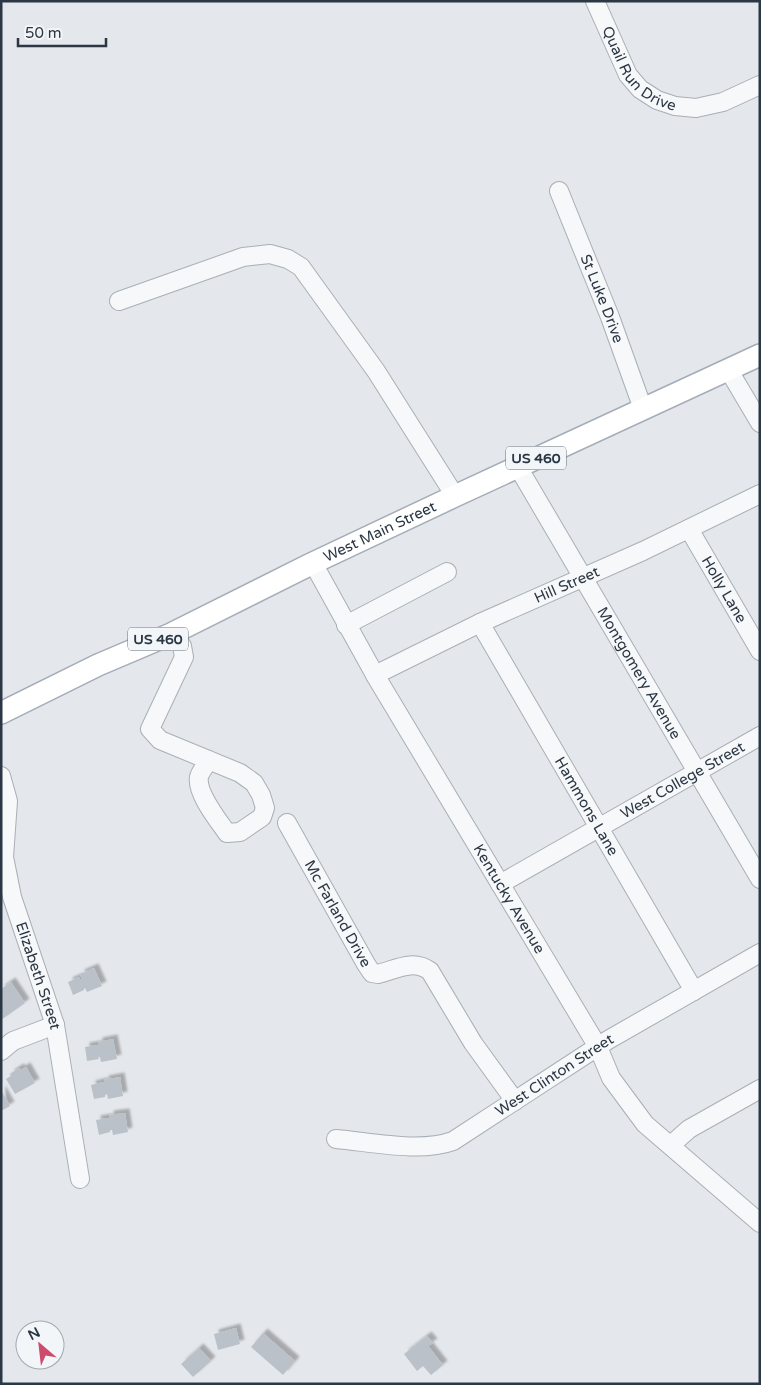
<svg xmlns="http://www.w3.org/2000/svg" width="761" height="1385" font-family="'Varela Round',sans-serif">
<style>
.building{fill:#bbc1c9;filter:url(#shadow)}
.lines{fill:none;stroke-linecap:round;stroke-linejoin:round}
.minor-casing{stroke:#a9afb6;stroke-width:20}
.major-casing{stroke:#a3adb7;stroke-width:24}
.minor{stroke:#f6f8fa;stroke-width:18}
.major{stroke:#fff;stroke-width:21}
.labels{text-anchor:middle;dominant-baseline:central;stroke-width:4;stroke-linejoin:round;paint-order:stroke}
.shield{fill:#f3f6f9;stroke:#67707a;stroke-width:1}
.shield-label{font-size:14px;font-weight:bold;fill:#2b3744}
.street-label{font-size:15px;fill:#2b3744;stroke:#f3f6f9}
</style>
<defs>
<filter id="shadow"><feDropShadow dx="4.5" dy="-4.5" stdDeviation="1" flood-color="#0004"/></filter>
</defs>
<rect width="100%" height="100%" fill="#e4e7eb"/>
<g class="building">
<polygon points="94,968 102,986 87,992 85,988 84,988 84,990 73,995 68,982 79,977 80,979 82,979 80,974"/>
<polygon points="11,982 25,1003 1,1020 1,989"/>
<polygon points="113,1039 117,1059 101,1062 100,1057 98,1057 99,1059 87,1061 85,1047 97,1045 98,1047 98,1042"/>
<polygon points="26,1067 35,1083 15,1094 6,1079 11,1076 10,1074 19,1068 21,1070"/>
<polygon points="120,1077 123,1096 108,1099 107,1094 105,1095 105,1097 94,1099 91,1085 103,1082 104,1085 105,1084 104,1080"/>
<polygon points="1,1090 10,1106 1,1111"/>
<polygon points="125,1113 128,1132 113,1135 112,1130 110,1130 110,1132 99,1135 96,1120 108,1118 110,1120 109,1115"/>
<polygon points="236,1328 240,1344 218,1350 214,1334"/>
<polygon points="263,1333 295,1361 283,1375 251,1347"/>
<polygon points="427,1336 433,1343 428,1346 443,1365 431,1375 423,1366 417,1371 404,1354"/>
<polygon points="199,1348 211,1361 193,1377 181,1364"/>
</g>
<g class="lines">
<g class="minor-casing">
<g id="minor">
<path id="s1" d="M595,1L628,75L640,89L657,100L675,106L696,108L723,102L760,85"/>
<path id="s2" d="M559,191L610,317L643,409"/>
<polyline points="119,301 243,257 270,254 288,259 301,267 376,371 455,496"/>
<polyline points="728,369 760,423"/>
<path id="s3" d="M518,467L760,879"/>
<path id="s4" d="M689,529L760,651"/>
<path id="s5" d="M313,563L375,675L598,1047L611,1078L645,1124L760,1223"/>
<path id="s6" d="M480,623L694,991"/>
<polyline points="346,625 447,572"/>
<path d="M171,634L182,646L184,657L150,729L160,740L240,773L254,783L261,795L265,808L262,817L240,832L227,833C218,820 196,793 199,777C200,772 206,765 209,760"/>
<path id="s7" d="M375,675L480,623L643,551L760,494"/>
<path id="s8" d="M1,776L8,801L4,857L12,897L55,1025L80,1179"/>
<path id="s9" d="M287,823L366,964L372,973L378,974C397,969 413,959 430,971L473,1043L515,1101"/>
<path id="s10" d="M500,884L760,736"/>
<polyline points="1,1051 13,1041 55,1025"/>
<path id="s11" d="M336,1139C371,1142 420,1153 453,1141L608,1040L760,953"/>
<polyline points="671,1145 689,1129 760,1089"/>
</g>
</g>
<g class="major-casing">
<g id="major">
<path id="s12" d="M1,713L98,665L171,634L313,563L455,496L760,355"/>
</g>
</g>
<use href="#minor" class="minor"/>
<use href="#major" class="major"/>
</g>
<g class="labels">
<g class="shield">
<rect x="506" y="446.5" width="60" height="23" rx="4"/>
<rect x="128" y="627.5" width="60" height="23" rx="4"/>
</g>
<g class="shield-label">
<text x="536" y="458">US 460</text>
<text x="158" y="639">US 460</text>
</g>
<g class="street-label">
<text stroke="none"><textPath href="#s1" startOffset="84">Quail Run Drive</textPath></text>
<text stroke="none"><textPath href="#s2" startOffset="116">St Luke Drive</textPath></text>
<text stroke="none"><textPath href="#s12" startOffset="420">West Main Street</textPath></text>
<text stroke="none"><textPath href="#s7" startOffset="212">Hill Street</textPath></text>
<text stroke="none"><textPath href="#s4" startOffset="70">Holly Lane</textPath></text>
<text stroke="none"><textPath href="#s3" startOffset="239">Montgomery Avenue</textPath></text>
<text stroke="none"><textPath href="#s10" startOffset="210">West College Street</textPath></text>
<text stroke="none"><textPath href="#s6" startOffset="212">Hammons Lane</textPath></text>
<text stroke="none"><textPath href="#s5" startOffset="389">Kentucky Avenue</textPath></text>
<text stroke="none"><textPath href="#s9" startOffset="104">Mc Farland Drive</textPath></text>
<text stroke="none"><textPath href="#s8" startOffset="206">Elizabeth Street</textPath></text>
<text stroke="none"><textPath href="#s11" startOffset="239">West Clinton Street</textPath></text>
</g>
</g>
<rect width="761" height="1385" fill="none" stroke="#2b3744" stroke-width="5"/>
<g transform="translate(40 1345) rotate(332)"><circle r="24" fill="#f3f6f9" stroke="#a3aab1"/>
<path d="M0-4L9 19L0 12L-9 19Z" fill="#cd4c6c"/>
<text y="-8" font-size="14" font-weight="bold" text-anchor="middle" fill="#2b3744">N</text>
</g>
<path d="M18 38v8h88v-8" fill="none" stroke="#2b3744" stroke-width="2.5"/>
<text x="25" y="38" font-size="15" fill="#2b3744" stroke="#f3f6f9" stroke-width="4" paint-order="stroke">50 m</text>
</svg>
